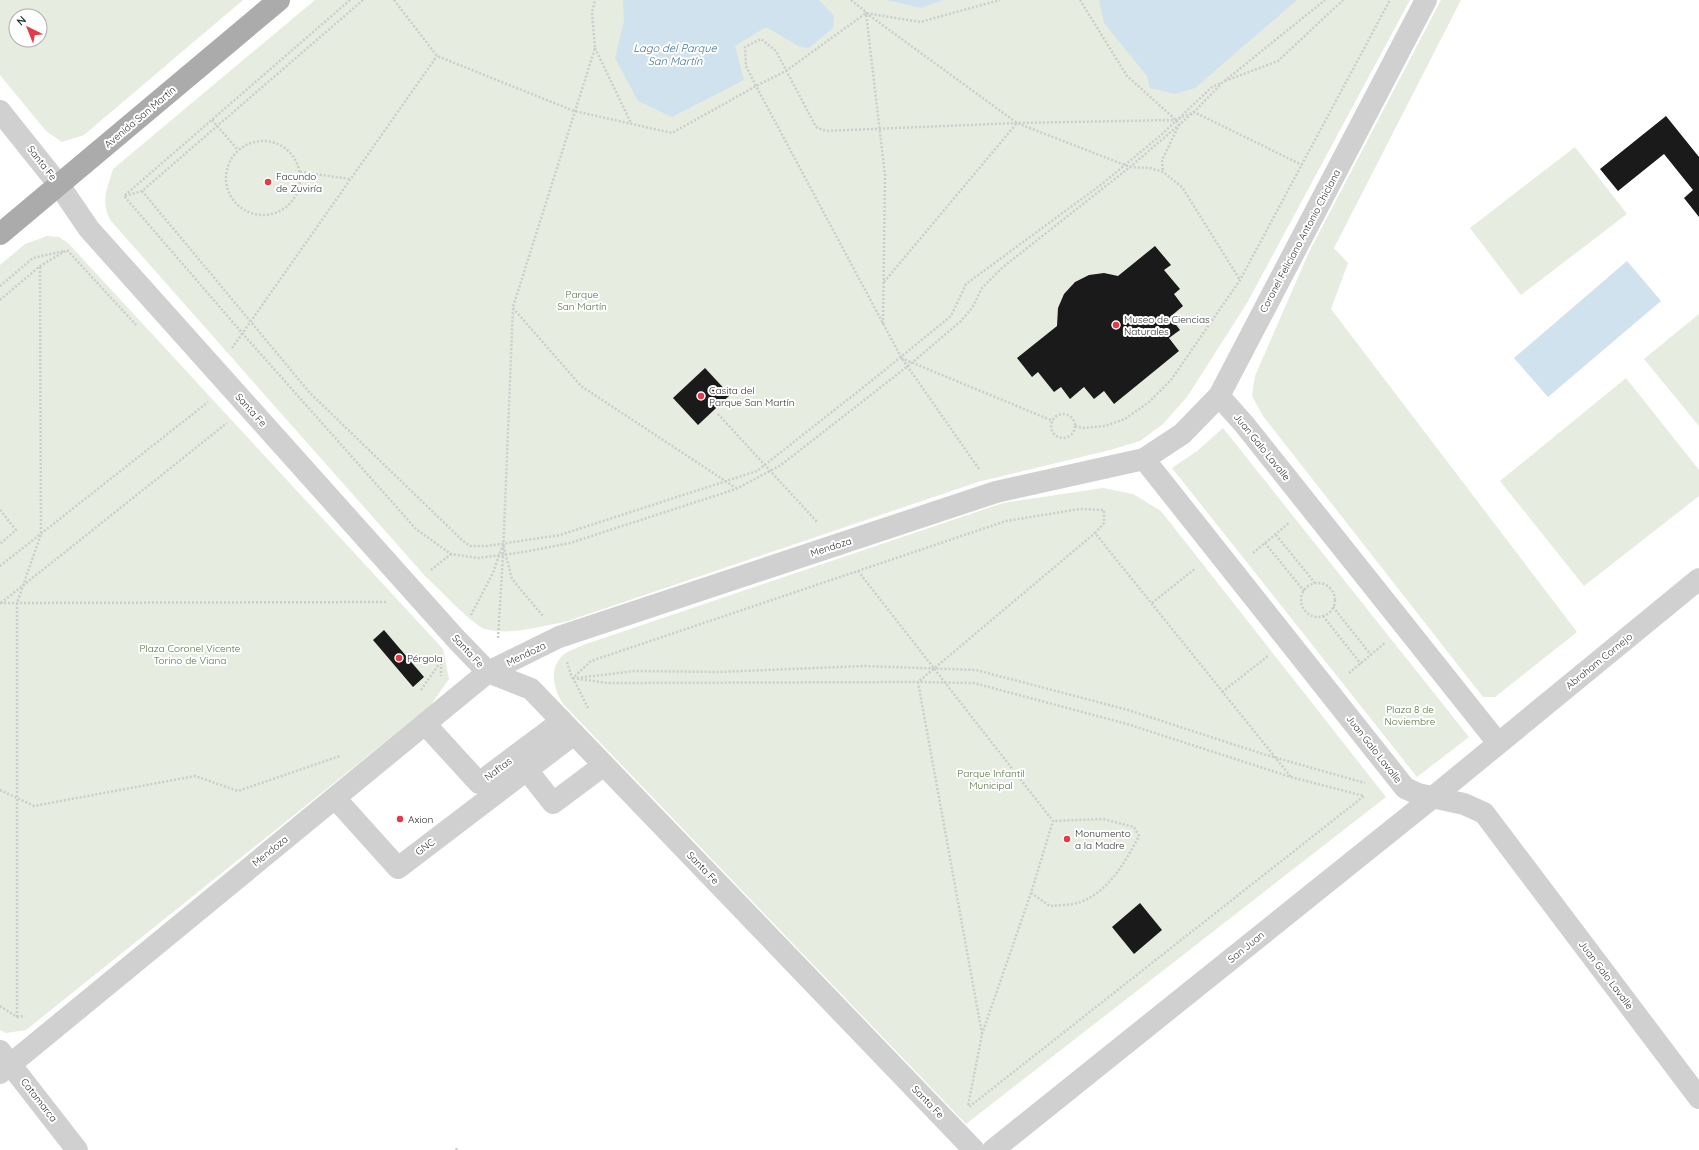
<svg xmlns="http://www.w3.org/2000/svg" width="1699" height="1150" font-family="Quicksand,sans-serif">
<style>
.green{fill:#e6ecdf;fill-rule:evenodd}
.water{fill:#cfe2ee}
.building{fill:#1a1a1a}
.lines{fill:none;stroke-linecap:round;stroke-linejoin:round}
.path{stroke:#cdcdcd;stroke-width:2.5;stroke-dasharray:2 2;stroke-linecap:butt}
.minor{stroke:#d0d0d0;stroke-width:22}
.major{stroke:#ababab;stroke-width:22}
.poi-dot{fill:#e63946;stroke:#fff;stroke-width:1.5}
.labels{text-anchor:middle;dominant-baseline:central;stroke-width:4;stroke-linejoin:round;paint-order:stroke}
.street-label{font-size:10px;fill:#333;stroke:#fff}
.poi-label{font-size:10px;fill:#333;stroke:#fff;text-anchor:start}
.park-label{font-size:10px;fill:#56703f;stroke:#fff}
.water-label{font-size:11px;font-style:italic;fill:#3f7597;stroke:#fff}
</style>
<rect width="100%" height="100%" fill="#fff"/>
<g class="green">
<path d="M0,0H243L84,135L62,142L46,131L0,75ZM16,16H40V40H16Z"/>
<path d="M315,0H1410L1247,303L1187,397L1163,424L1140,441L1110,450L978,482L565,622C541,626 510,636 485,629C474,626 436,586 425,576L111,221C100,201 107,190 113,169Z"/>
<polygon points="1441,0 1461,0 1334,248 1348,263 1331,309 1577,632 1495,697 1483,697 1263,416 1252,396 1255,376 1309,252"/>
<polygon points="1575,147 1627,214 1521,295 1470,228"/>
<polygon points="47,236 59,237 68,243 443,649 449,679 430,706 26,1030 6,1033 0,1030 0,265 25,244"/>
<polygon points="1699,314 1699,426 1644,359"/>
<polygon points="1626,378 1699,470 1699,496 1584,586 1500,481"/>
<polygon points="1223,428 1469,737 1417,777 1172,468 1197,451"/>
<path d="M1103,488L1133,494L1161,511L1386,797L966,1124L563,704C554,690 548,669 563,655C568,651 577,648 583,645L1003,503Z"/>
</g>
<g class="water">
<polygon points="623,0 819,0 834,16 833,28 809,48 800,47 766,27 735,46 744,80 672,117 638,101 615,58 624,21"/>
<polygon points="886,0 943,0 921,8"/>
<polygon points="1099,0 1297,0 1195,88 1175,94 1150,88 1147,76 1104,23"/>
<polygon points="1627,261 1661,301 1548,397 1514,358"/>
</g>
<g class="building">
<polygon points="1666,116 1699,157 1699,217 1684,198 1693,190 1664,154 1618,191 1600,169"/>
<polygon points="1155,246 1171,265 1164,270 1180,289 1174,294 1183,306 1170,317 1180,330 1169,338 1179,351 1114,404 1104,391 1094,399 1084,387 1070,399 1061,387 1054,392 1038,372 1032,377 1017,358 1057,326 1058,308 1064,294 1075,282 1089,275 1104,273 1118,276"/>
<polygon points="705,368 730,395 698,425 673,398"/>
<polygon points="384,630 424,677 413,687 373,640"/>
<polygon points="1140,903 1162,930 1134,954 1112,927"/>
</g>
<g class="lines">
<g class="path">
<polyline points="350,0 124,196 243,334 416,529 451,554 478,558 524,552 570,543 736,489 781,465 913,362 961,321 972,308 982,288 1003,267 1130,167 1194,112 1222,83 1325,0"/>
<polyline points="363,0 142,191 310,393 463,541 470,546 487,546 560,535 757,471 870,382 951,316 966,284 1102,184 1161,135 1212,87 1221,83"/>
<polyline points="394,0 437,56 574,111 672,133 756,86 786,71 866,13 920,22 1000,0"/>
<polyline points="851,0 866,12"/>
<polyline points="1080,0 1127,76 1176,120 1179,125 1162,160 1163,172"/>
<polyline points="595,48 631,123"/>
<polyline points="1225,81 1278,61 1343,0"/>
<polyline points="212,120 238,150"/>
<circle cx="263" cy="178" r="37"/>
<polyline points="300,172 350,179"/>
<polyline points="125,196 142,191"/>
<polyline points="884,282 1017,123"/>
<polyline points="0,286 33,258 64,251"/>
<polyline points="0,300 40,266 67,250 136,325"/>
<polyline points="513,308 581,386 736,488"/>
<polyline points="883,324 885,175 866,13 1017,123 1130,167 1150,168 1163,172 1182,187 1240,280"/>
<polyline points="232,348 437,56"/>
<polyline points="901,358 1053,421"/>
<polyline points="718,414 818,523"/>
<circle cx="1063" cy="426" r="12"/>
<polyline points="1075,426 1083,428 1105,426 1125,419 1149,402 1171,380 1240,280 1390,0"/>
<polyline points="979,469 901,357 756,86 746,66 745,47 761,39 776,51 816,127 826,131 1017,123 1176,120 1194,112 1302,165"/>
<polyline points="0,510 16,530 0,544"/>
<polyline points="1276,535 1315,583"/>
<polyline points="1265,543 1304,591"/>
<polyline points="1253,553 1289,523"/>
<polyline points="0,566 208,402"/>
<polyline points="431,570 451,554"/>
<polyline points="858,571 1053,821 1031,893 982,1034 968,1106"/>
<circle cx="1318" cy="600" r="17"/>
<polyline points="0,603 387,602"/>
<polyline points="1,603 227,423"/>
<polyline points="1152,603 1196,568"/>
<polyline points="1333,607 1371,655"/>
<polyline points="471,615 493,573 503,544 512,579 543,616"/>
<polyline points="1323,616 1361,664"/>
<polyline points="498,638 503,555 513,307 595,48 592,13 595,0"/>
<polyline points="567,662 572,678"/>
<polyline points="441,663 441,676"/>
<polyline points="1349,673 1385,643"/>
<polyline points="573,678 607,683 918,682 974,683 1127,724 1291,777 1364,796 969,1107"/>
<polyline points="577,678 635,671 718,672 864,666 976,670 1128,710 1263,754 1365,783"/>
<polyline points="421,690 441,661"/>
<polyline points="1222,692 1268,656"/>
<polyline points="588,708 573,678 591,661 1006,521 1080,509 1104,510 1104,523 1095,533 1291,777"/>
<polyline points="0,790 34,806 195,776 238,791 340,756"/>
<path d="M1031,893L1050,906C1060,905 1072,905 1081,902C1110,890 1125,862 1139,836L1134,827L1103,819L1053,821"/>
<polyline points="0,1006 17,1017 25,1016"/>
<polyline points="17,1017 17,603 41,534 40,266"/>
<polyline points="982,1034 918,682 1095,533"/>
<polyline points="456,1148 457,1150"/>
</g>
<g class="minor">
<polyline points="0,111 59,185 89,229 457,640 488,672 531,689 974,1150"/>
<polyline points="1219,396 1244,424 1498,743"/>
<polyline points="1144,459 1405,788 1418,794 1464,804 1484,813 1699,1098"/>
<polyline points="425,724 479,783 562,721"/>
<polyline points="527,770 553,803 604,765"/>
<polyline points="335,798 398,868 574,734"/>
<polyline points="0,1051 77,1150"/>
<polyline points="0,1073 488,672 559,637 996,492 1144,459 1182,434 1219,396 1426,0"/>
<polyline points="993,1150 1432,798 1699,579"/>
</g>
<polyline class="major" points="0,234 279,0"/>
</g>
<g class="poi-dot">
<circle cx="268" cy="182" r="4"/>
<circle cx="1116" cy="325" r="4"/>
<circle cx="701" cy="396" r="4"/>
<circle cx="399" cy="658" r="4"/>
<circle cx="400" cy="819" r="4"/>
<circle cx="1067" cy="839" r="4"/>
</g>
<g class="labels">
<g class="street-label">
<text transform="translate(140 117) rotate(-40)">Avenida San Martín</text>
<text transform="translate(42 163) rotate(52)">Santa Fe</text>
<text transform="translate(1300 241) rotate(-62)">Coronel Feliciano Antonio Chiclana</text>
<text transform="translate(251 410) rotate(48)">Santa Fe</text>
<text transform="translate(1262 447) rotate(51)">Juan Galo Lavalle</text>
<text transform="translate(831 547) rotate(-18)">Mendoza</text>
<text transform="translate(468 651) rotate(47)">Santa Fe</text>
<text transform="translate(526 654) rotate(-26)">Mendoza</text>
<text transform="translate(1599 661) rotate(-39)">Abraham Cornejo</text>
<text transform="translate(1374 749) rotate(52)">Juan Galo Lavalle</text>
<text transform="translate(498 769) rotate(-37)">Naftas</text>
<text transform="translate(425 847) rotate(-37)">GNC</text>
<text transform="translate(270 851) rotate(-39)">Mendoza</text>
<text transform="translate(703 868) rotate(46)">Santa Fe</text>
<text transform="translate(1246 947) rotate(-39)">San Juan</text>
<text transform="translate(1606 975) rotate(53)">Juan Galo Lavalle</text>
<text transform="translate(39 1100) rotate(52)">Catamarca</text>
<text transform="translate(928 1102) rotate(46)">Santa Fe</text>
</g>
<g class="poi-label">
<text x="276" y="176">Facundo<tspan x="276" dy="12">de Zuviría</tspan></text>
<text x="1124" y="319">Museo de Ciencias<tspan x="1124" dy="12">Naturales</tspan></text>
<text x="709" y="390">Casita del<tspan x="709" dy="12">Parque San Martín</tspan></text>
<text x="407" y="658">Pérgola</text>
<text x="408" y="819">Axion</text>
<text x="1075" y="833">Monumento<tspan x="1075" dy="12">a la Madre</tspan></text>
</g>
<g class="park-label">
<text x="582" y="294">Parque<tspan x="582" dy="12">San Martín</tspan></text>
<text x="190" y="648">Plaza Coronel Vicente<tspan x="190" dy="12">Torino de Viana</tspan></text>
<text x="1410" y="709">Plaza 8 de<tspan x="1410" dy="12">Noviembre</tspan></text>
<text x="991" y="773">Parque Infantil<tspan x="991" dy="12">Municipal</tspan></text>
</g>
<g class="water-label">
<text x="675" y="48">Lago del Parque<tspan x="675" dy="13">San Martín</tspan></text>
</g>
</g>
<g transform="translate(28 28) rotate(317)"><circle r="19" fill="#ffffff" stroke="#adadad"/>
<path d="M0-3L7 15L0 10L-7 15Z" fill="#e63946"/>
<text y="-6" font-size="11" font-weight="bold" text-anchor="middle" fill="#333333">N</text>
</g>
</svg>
